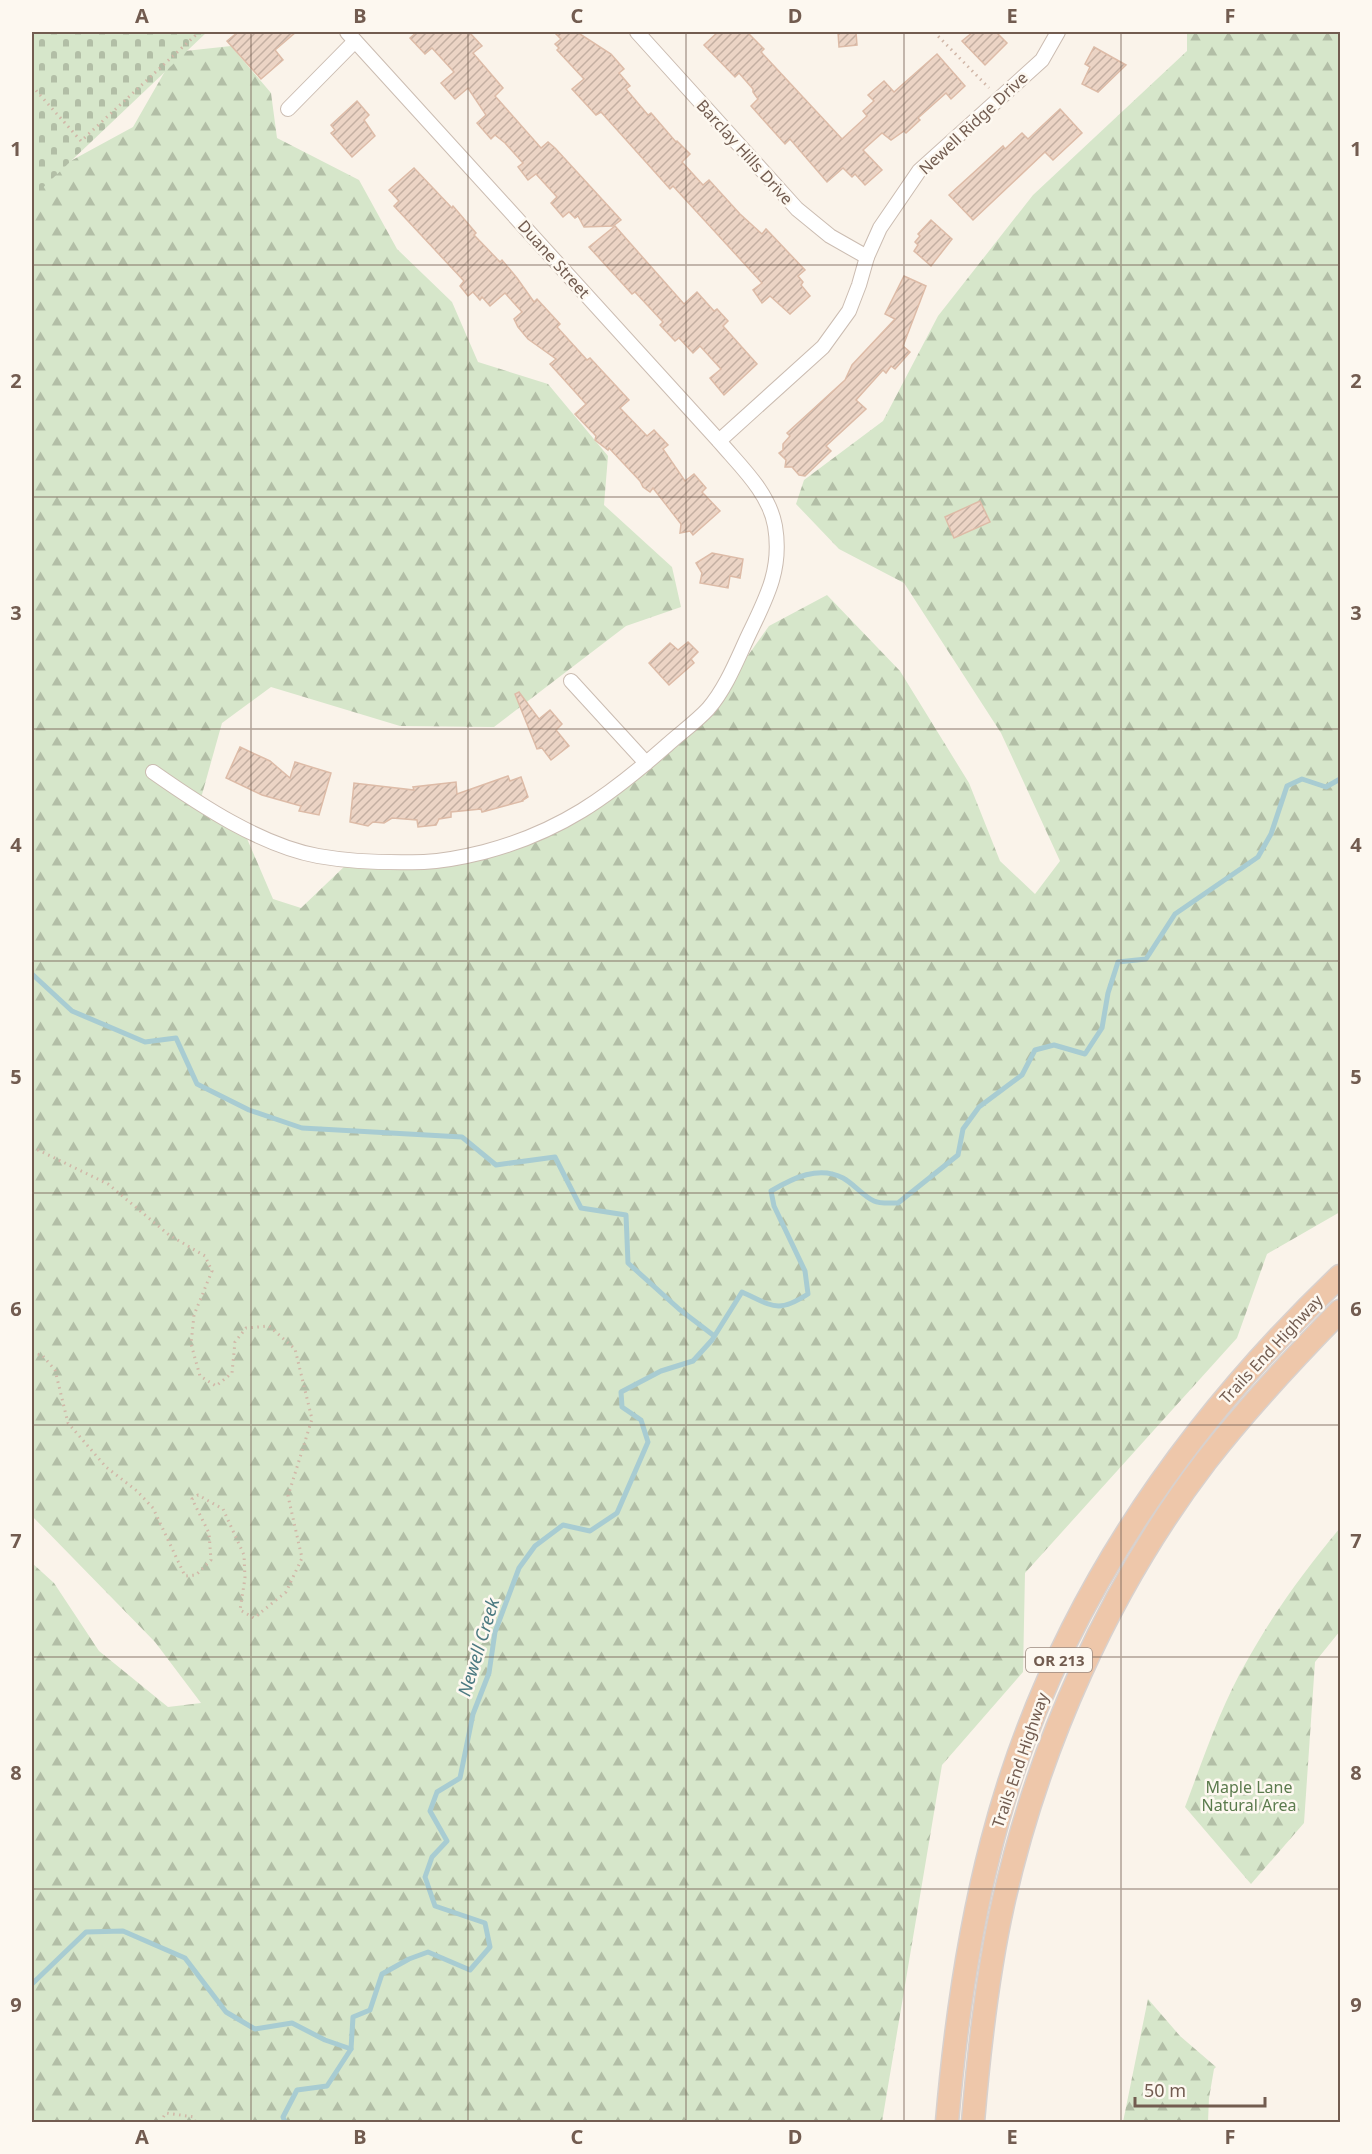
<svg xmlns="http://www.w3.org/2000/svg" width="1372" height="2154" font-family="'Noto Sans',sans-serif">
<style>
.forest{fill:url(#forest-firs)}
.cemetery{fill:url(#cemetery-stones)}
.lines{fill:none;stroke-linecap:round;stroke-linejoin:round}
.stream{stroke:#a8ccd2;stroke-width:5}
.building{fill:url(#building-hatch);stroke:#ddbba7;stroke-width:1.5}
.minor-casing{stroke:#cbbcb1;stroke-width:16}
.trunk-casing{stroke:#d8d1ce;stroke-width:25}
.path{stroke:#d1b7a8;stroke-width:3;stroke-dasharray:1.5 4.5;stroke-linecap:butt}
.minor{stroke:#fff;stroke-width:14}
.trunk{stroke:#eec7aa;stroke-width:22}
.grid{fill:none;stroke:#725c50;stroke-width:1.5;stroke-opacity:0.55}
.labels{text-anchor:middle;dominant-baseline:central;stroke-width:5;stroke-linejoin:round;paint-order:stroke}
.shield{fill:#fdf8f0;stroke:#9c8b80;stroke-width:1.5}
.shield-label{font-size:15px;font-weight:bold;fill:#725c50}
.street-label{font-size:16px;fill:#725c50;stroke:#fdf8f0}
.park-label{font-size:16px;fill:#5b7b4d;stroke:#fdf8f0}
.water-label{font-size:18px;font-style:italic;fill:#4c7a82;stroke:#fdf8f0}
.neatline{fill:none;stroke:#725c50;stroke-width:2}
.grid-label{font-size:20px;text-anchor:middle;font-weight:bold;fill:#725c50}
</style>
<defs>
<pattern id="forest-firs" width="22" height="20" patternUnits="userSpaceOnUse" patternTransform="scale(1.5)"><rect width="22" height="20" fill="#d6e6ca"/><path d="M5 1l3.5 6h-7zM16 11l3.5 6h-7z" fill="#b2bea6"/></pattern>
<pattern id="cemetery-stones" width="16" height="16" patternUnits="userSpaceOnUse" patternTransform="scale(1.5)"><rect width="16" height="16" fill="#d6e6ca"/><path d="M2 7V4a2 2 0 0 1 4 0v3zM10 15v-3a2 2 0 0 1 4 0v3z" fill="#b2bea6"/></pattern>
<pattern id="building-hatch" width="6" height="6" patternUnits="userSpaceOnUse" patternTransform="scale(1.5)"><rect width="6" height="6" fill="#ecd4c5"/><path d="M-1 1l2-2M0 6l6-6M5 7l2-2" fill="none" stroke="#c4afa2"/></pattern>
</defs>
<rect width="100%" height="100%" fill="#faf3ea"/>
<g class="forest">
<polygon points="1187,32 1340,32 1340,1212 1267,1254 1237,1338 1025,1573 1023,1672 942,1765 882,2122 32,2122 32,1563 54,1583 99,1651 168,1707 201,1703 155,1642 32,1516 32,182 133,127 176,52 231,46 271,93 277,138 359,180 397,249 452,302 478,362 548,384 608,456 604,505 672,567 681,607 626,626 494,727 400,726 271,687 222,723 201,798 242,827 273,899 301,908 347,864 524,845 694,731 769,626 827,595 900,671 969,783 1000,861 1035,894 1060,861 1001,733 904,583 839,549 796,504 804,480 883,421 938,316 1033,195 1187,51"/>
<path d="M1340,1528V1631L1315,1662L1304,1823L1251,1884L1185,1807C1204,1757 1221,1705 1248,1659C1274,1612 1306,1569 1340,1528Z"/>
<polygon points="1148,1999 1180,2036 1216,2067 1214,2069 1209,2098 1208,2122 1123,2122"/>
</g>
<polygon class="cemetery" points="32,32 207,32 32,198"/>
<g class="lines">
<g class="stream">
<polyline points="32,974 72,1011 145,1042 176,1038 197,1084 249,1110 302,1128 462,1137 496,1165 555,1157 581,1208 626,1215 628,1263 679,1309 713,1335"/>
<polyline points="32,1984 86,1932 123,1931 185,1958 226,2012 255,2029 292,2023 325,2040 351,2049"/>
<path d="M285,2122L283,2117L297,2090L327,2086L351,2049L353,2017L370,2010L382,1974L409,1959L428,1952L470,1970L490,1947L485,1923L435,1906L425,1877L432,1857L447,1841L430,1811L437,1792L460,1778L473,1714L489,1673L495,1632L519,1568L535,1546L563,1525L590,1531L617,1513L648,1442L641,1420L622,1407L621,1392L661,1371L693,1361L712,1340L742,1292C773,1306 777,1314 808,1294L805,1271L774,1206L771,1191C793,1178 819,1165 843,1178C854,1184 863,1196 874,1201C880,1204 891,1203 898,1203L958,1155L963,1129L979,1107L1022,1075L1035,1050L1054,1045L1085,1054L1102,1028L1108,993L1118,962L1146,959L1175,914L1258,857L1271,834L1287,786L1302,779L1326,787L1340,779"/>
</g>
</g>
<g class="building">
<polygon points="238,32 296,32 275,50 283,60 261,79 227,41"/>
<polygon points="417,32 469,32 482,46 473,53 503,88 495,96 541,148 548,142 555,148 621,220 613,226 584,227 578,216 575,218 569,212 563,217 551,203 557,197 536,174 528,180 518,167 523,163 505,143 495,135 491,139 477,123 486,115 468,88 455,99 441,83 454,72 432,48 425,54 410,38"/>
<polygon points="554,32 577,32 611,54 624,69 619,73 630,86 626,89 648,115 651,113 676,142 677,141 690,154 682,162 703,185 709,180 740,214 762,234 766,229 805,270 798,276 803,282 801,285 810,296 790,314 770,296 762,303 753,290 762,283 673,186 670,189 601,112 596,115 572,89 584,79 557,50 559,48 555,44 561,39"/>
<polygon points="718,32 747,32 764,49 761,52 842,139 867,116 863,111 874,101 868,95 884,81 894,92 937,54 965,86 951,99 946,93 918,118 920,120 906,133 904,131 891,140 882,133 863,150 882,170 865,185 855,174 852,177 843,168 827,182 790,139 785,144 751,106 758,99 753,92 753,89 739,73 735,77 704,45"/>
<polygon points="838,32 856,32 857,45 839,47"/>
<polygon points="973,32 996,32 1007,43 985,65 962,41"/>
<polygon points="1094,47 1126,65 1098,92 1082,84 1090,67 1085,64"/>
<polygon points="357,101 369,115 364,120 375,136 352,157 331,133 335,130 331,125"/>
<polygon points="1060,109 1082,133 1053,160 1045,152 973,220 949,195 1003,146 1005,149 1022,133 1028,139"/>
<polygon points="414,168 452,208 453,206 476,233 474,235 500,262 502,260 517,278 534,302 537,299 560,324 557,327 587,360 590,358 629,400 620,408 647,436 654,430 668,445 663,449 685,481 694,474 706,488 702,492 720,511 693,535 690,531 680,533 681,524 653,488 650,492 643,487 640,481 609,448 608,450 595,440 596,436 575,414 586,404 550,364 556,359 528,339 518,327 514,319 522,312 505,293 490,306 482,297 480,300 473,292 468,296 460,286 464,281 394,206 399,201 389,190"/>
<polygon points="931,220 952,239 931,266 914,251 918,245 915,242 920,236 918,234"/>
<polygon points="615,226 684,304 697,292 714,311 717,309 728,321 723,326 757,364 724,395 710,378 721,369 700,346 693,353 679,338 675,341 660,325 663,322 635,292 632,294 589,247"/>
<polygon points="904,276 926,286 903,346 910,352 895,369 891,366 886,373 883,370 856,400 866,409 826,446 831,451 805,476 799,475 792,467 785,467 786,460 779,453 783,450 783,444 790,436 787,433 845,380 852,365 895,319 885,314"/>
<polygon points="980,501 990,522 954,538 945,517"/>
<polygon points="712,553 743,559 740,578 730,576 728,588 700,583 702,573 696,563"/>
<polygon points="688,642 698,652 691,659 694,663 669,685 649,663 670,643 678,650"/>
<polygon points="519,692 539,719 550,710 562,724 556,730 569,746 551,760 542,748 537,749 515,694"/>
<polygon points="240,747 270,761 290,778 295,762 331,773 319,815 299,811 301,806 262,795 226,778"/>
<polygon points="508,776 510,781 521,777 528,797 523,800 523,801 482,812 481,809 451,812 451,817 439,819 436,825 418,827 417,820 392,818 384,823 373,822 368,826 350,822 354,783 414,790 413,787 456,782 457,794"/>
</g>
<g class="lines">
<g class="minor-casing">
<g id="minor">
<polyline points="637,32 797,209 830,236 867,257"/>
<polyline points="288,109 355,41"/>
<polyline points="719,441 823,347 849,311 859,285 867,257 880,228 919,171 1042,60 1058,32"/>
<polyline points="571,681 646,763"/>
<path d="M153,772C200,805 260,845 318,856C352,862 390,863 424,862C444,861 464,857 484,852C560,832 608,797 666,746C679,734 696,722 708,709C727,687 738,657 750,632C768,595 782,567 775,526C769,492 740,466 719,441L347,32"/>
</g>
</g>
<g class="trunk-casing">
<g id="trunk">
<path d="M947,2122C955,2028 968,1934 992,1842C1049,1621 1176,1433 1340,1276"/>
<path d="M973,2122C979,2050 987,1976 1003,1904C1038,1748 1108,1589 1206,1461C1247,1408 1293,1359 1340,1311"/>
</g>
</g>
<g class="path">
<polyline points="934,32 989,88"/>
<polyline points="32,86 81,141 199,32"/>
<polyline points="32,1147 108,1184 169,1235 205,1256 212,1271 194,1315 191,1344 200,1376 216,1386 232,1373 235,1342 246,1328 269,1326 295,1349 312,1419 288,1496 302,1558 286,1592 254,1618 240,1610 245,1578 244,1555 223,1509 198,1495 192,1499 209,1533 211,1560 196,1575 185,1576 153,1508 137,1491 106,1467 68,1423 55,1370 42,1355 32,1353"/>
<polyline points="160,2122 166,2113 194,2117 195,2122"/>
</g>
<use href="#minor" class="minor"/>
<use href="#trunk" class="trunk"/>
</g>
<path class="grid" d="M251,32V2122M468,32V2122M686,32V2122M904,32V2122M1121,32V2122M32,265H1340M32,497H1340M32,729H1340M32,961H1340M32,1193H1340M32,1425H1340M32,1657H1340M32,1889H1340"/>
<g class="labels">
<rect class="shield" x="1026" y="1648" width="66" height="24" rx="4.5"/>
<g class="shield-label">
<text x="1059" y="1660">OR 213</text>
</g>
<g class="street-label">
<text transform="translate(973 123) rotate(-43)">Newell Ridge Drive</text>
<text transform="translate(745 152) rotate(48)">Barclay Hills Drive</text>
<text transform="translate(554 259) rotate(48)">Duane Street</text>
<text transform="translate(1271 1349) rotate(-47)">Trails End Highway</text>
<text transform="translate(1020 1760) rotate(-71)">Trails End Highway</text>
</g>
<g class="park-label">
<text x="1249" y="1787">Maple Lane<tspan x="1249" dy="18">Natural Area</tspan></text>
</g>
<g class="water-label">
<text transform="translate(478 1647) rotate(-73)">Newell Creek</text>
</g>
</g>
<rect width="1372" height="2154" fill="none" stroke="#fdf8f0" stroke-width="66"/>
<path d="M1135 2097v9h130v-9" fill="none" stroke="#725c50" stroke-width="3"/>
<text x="1144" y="2097" font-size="18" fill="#725c50" stroke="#fdf8f0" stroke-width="4.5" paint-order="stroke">50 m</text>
<rect x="33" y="33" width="1306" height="2088" class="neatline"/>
<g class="grid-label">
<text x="142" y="23">A</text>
<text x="360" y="23">B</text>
<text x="577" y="23">C</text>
<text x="795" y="23">D</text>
<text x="1012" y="23">E</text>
<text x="1230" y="23">F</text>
<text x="16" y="156">1</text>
<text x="1356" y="156">1</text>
<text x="16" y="388">2</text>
<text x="1356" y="388">2</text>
<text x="16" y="620">3</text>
<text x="1356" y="620">3</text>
<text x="16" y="852">4</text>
<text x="1356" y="852">4</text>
<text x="16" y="1084">5</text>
<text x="1356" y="1084">5</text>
<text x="16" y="1316">6</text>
<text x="1356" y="1316">6</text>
<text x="16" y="1548">7</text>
<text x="1356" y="1548">7</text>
<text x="16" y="1780">8</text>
<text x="1356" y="1780">8</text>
<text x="16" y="2012">9</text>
<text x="1356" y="2012">9</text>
<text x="142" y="2144">A</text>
<text x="360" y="2144">B</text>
<text x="577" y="2144">C</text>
<text x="795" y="2144">D</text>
<text x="1012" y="2144">E</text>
<text x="1230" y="2144">F</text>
</g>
</svg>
